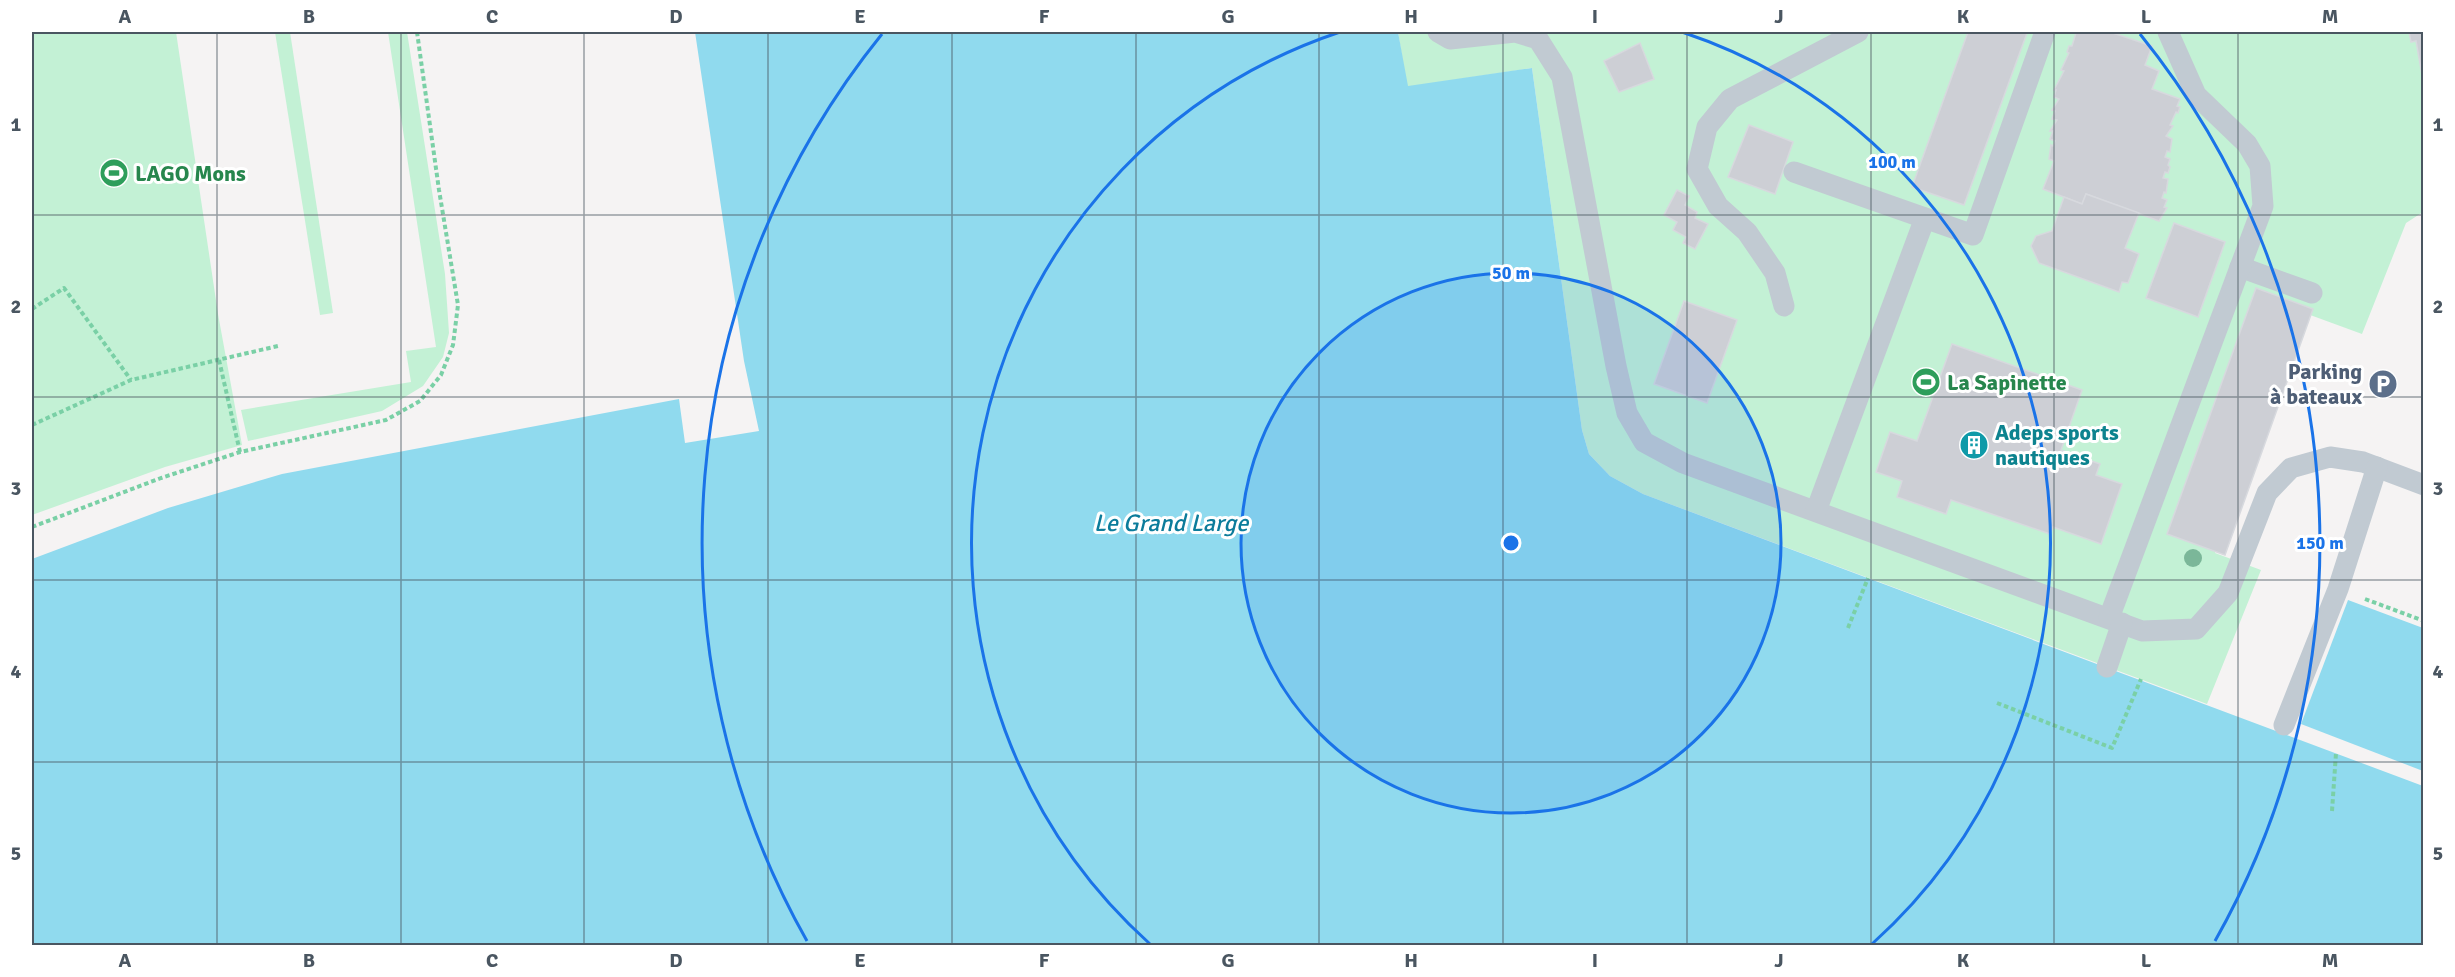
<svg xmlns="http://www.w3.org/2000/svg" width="2455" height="977" font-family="Signika,sans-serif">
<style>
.green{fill:#c3f1d5}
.water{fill:#90daee}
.building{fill:#cdcfd5;stroke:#d7d9de;stroke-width:1.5}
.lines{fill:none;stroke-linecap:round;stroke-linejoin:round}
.path{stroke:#7ad0a6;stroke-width:4;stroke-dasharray:4.5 3;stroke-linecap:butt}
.lane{stroke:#c1cad2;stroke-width:21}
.tree{fill:#7bb799}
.grid{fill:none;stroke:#4a5661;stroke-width:1.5;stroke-opacity:0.55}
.ring{fill:none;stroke:#1a73e8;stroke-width:3}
.labels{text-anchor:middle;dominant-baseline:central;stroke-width:6;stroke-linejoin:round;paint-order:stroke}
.leisure-label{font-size:22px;font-weight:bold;fill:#27864d;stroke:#fff;text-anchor:start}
.service-label{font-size:22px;font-weight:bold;fill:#4e5e75;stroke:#fff;text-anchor:end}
.culture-label{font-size:22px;font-weight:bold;fill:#0d838f;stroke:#fff;text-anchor:start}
.water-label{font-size:24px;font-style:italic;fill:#0c7c9b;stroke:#fff}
.centre{fill:#1a73e8;stroke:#fff;stroke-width:3}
.ring-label{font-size:18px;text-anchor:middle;font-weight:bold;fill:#1a73e8;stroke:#fff;stroke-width:6;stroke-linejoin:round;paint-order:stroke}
.neatline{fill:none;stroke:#4a5661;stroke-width:2}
.grid-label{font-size:20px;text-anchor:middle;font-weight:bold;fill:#4a5661}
</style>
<rect width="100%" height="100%" fill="#f5f3f3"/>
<g class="green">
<polygon points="32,32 176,32 218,314 242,445 165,467 32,515"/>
<polygon points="275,32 290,32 333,313 320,315"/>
<polygon points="388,32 407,32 445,274 449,333 443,357 423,386 382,411 248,441 241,410 411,382 406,351 436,347"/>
<polygon points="1398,32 2423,32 2423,212 2406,223 2362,334 2302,312 2215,553 2261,570 2207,704 1643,494 1610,476 1589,454 1582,430 1532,68 1407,87"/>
</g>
<g class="water">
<polygon points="695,32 1398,32 1408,86 1532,68 1582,430 1589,454 1610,476 1643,494 2423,786 2423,945 32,946 32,559 168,508 282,474 679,399 685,443 759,431 744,361"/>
<polygon points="2348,600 2423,628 2423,771 2301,724"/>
</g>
<g class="building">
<polygon points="1968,32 2027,33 1964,205 1912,187"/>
<polygon points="2074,32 2110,32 2152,46 2145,65 2159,71 2152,89 2180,99 2177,106 2180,107 2178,113 2176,112 2170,125 2173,126 2166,136 2172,139 2170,152 2167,151 2165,157 2170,159 2168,165 2170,167 2168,173 2165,172 2163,178 2168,179 2166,193 2164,192 2162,198 2167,200 2164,207 2167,208 2159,221 2086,194 2082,204 2043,189 2054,161 2049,159 2051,145 2053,146 2055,141 2050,139 2053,131 2050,131 2057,120 2052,119 2055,111 2052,110 2059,99 2054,97 2056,90 2054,90 2064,71 2061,70 2069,53 2067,52 2069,46 2072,46 2076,33"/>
<polygon points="2409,32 2424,32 2424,86 2416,41 2411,42"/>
<polygon points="1640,43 1654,79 1619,92 1604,61"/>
<polygon points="1749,125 1793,142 1775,194 1728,177"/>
<polygon points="1677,190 1689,196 1685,205 1697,212 1695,218 1708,224 1695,249 1683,243 1686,237 1673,230 1677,222 1664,215"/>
<polygon points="2086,194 2139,213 2125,248 2139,254 2128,283 2122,282 2119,292 2039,263 2031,246 2036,236 2052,231 2064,197 2082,204"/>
<polygon points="2174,223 2225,242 2198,317 2146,298"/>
<polygon points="2256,288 2313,309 2225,555 2167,534"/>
<polygon points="1684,301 1737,320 1707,403 1654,384"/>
<polygon points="1952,344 2082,390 2061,450 2100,464 2096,475 2122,484 2101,544 2053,527 2050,534 1951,500 1946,514 1897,497 1902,481 1876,472 1890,432 1917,441"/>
</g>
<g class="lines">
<g class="path">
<polyline points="32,309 64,288 131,380"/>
<polyline points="219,360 240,452"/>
<polyline points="32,425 131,380 278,346"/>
<polyline points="32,527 161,478 240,452 386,420 420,401 441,375 453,345 458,305 439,190 417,32"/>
<polyline points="2365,599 2424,621"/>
<polyline points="1848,628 1868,578"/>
<polyline points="1997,703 2112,748 2141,679"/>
<polyline points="2332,811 2336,753"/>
</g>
<g class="lane">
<polyline points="1438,32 1450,39 1515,32 1538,39 1562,77 1616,366 1627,413 1644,442 1683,463 2142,631 2196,629 2228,593 2267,493 2291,468 2330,457 2363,462 2424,485"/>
<polyline points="1794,172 1973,235 2045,32"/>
<polyline points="2240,267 2312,293"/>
<polyline points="1784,306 1775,273 1747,232 1718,206 1697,169 1707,127 1730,99 1858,32"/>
<polyline points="1816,511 1925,218"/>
<polyline points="2109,618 2263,206 2260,166 2247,144 2196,95 2168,32"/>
<polyline points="2107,667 2122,623"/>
<polyline points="2284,725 2338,589 2377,467"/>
</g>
</g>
<circle class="tree" cx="2193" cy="558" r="9"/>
<path class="grid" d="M217,32V946M401,32V946M584,32V946M768,32V946M952,32V946M1136,32V946M1319,32V946M1503,32V946M1687,32V946M1871,32V946M2054,32V946M2238,32V946M32,215H2424M32,397H2424M32,580H2424M32,762H2424"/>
<circle cx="1511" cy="543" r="270" fill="#1a73e8" fill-opacity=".12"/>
<g class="ring">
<circle cx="1511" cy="543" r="270"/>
<path d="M1150 944A539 539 0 0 1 1340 32M1682 32A539 539 0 0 1 1872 944"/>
<path d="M807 941A809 809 0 0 1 882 34M2140 34A809 809 0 0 1 2215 941"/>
</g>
<defs>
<g id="stadium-disc" transform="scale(1.5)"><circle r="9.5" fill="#2e9e5b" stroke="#fff"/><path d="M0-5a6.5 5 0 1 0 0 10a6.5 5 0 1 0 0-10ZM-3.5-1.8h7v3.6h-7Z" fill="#fff"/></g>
<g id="parking-disc" transform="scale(1.5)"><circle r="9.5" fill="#5c6f8a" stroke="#fff"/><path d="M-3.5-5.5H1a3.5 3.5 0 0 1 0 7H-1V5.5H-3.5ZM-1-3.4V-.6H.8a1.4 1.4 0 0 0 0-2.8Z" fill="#fff"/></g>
<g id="building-disc" transform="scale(1.5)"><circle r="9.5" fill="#0f9aa8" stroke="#fff"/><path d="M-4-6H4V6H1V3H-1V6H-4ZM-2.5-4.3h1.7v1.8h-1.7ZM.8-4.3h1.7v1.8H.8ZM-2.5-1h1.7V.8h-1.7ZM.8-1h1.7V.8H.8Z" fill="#fff"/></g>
</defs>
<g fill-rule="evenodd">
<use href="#stadium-disc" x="114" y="173"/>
<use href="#stadium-disc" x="1926" y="382"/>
<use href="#parking-disc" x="2383" y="384"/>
<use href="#building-disc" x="1974" y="445"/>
</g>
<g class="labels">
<g class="leisure-label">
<text x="135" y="173">LAGO Mons</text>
<text x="1947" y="382">La Sapinette</text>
</g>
<g class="service-label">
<text x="2362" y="371">Parking<tspan x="2362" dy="25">à bateaux</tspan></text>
</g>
<g class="culture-label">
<text x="1995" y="432">Adeps sports<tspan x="1995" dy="25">nautiques</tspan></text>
</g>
<g class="water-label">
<text x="1171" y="523">Le Grand Large</text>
</g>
</g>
<circle cx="1511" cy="543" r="9" class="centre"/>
<g class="ring-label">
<text x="1892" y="168">100 m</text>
<text x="1511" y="279">50 m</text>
<text x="2320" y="549">150 m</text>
</g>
<rect width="2455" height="977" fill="none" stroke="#ffffff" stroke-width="66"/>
<rect x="33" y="33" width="2389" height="911" class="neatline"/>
<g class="grid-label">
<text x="125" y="23">A</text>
<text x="309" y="23">B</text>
<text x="492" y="23">C</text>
<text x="676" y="23">D</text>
<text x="860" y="23">E</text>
<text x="1044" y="23">F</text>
<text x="1228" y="23">G</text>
<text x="1411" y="23">H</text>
<text x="1595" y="23">I</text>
<text x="1779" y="23">J</text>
<text x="1963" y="23">K</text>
<text x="2146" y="23">L</text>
<text x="2330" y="23">M</text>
<text x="16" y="131">1</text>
<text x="2438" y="131">1</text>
<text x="16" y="313">2</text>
<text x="2438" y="313">2</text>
<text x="16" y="495">3</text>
<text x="2438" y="495">3</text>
<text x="16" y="678">4</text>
<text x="2438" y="678">4</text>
<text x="16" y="860">5</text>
<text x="2438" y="860">5</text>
<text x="125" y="967">A</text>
<text x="309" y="967">B</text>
<text x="492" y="967">C</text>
<text x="676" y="967">D</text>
<text x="860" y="967">E</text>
<text x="1044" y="967">F</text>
<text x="1228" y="967">G</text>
<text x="1411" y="967">H</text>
<text x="1595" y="967">I</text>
<text x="1779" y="967">J</text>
<text x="1963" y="967">K</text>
<text x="2146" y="967">L</text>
<text x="2330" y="967">M</text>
</g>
</svg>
